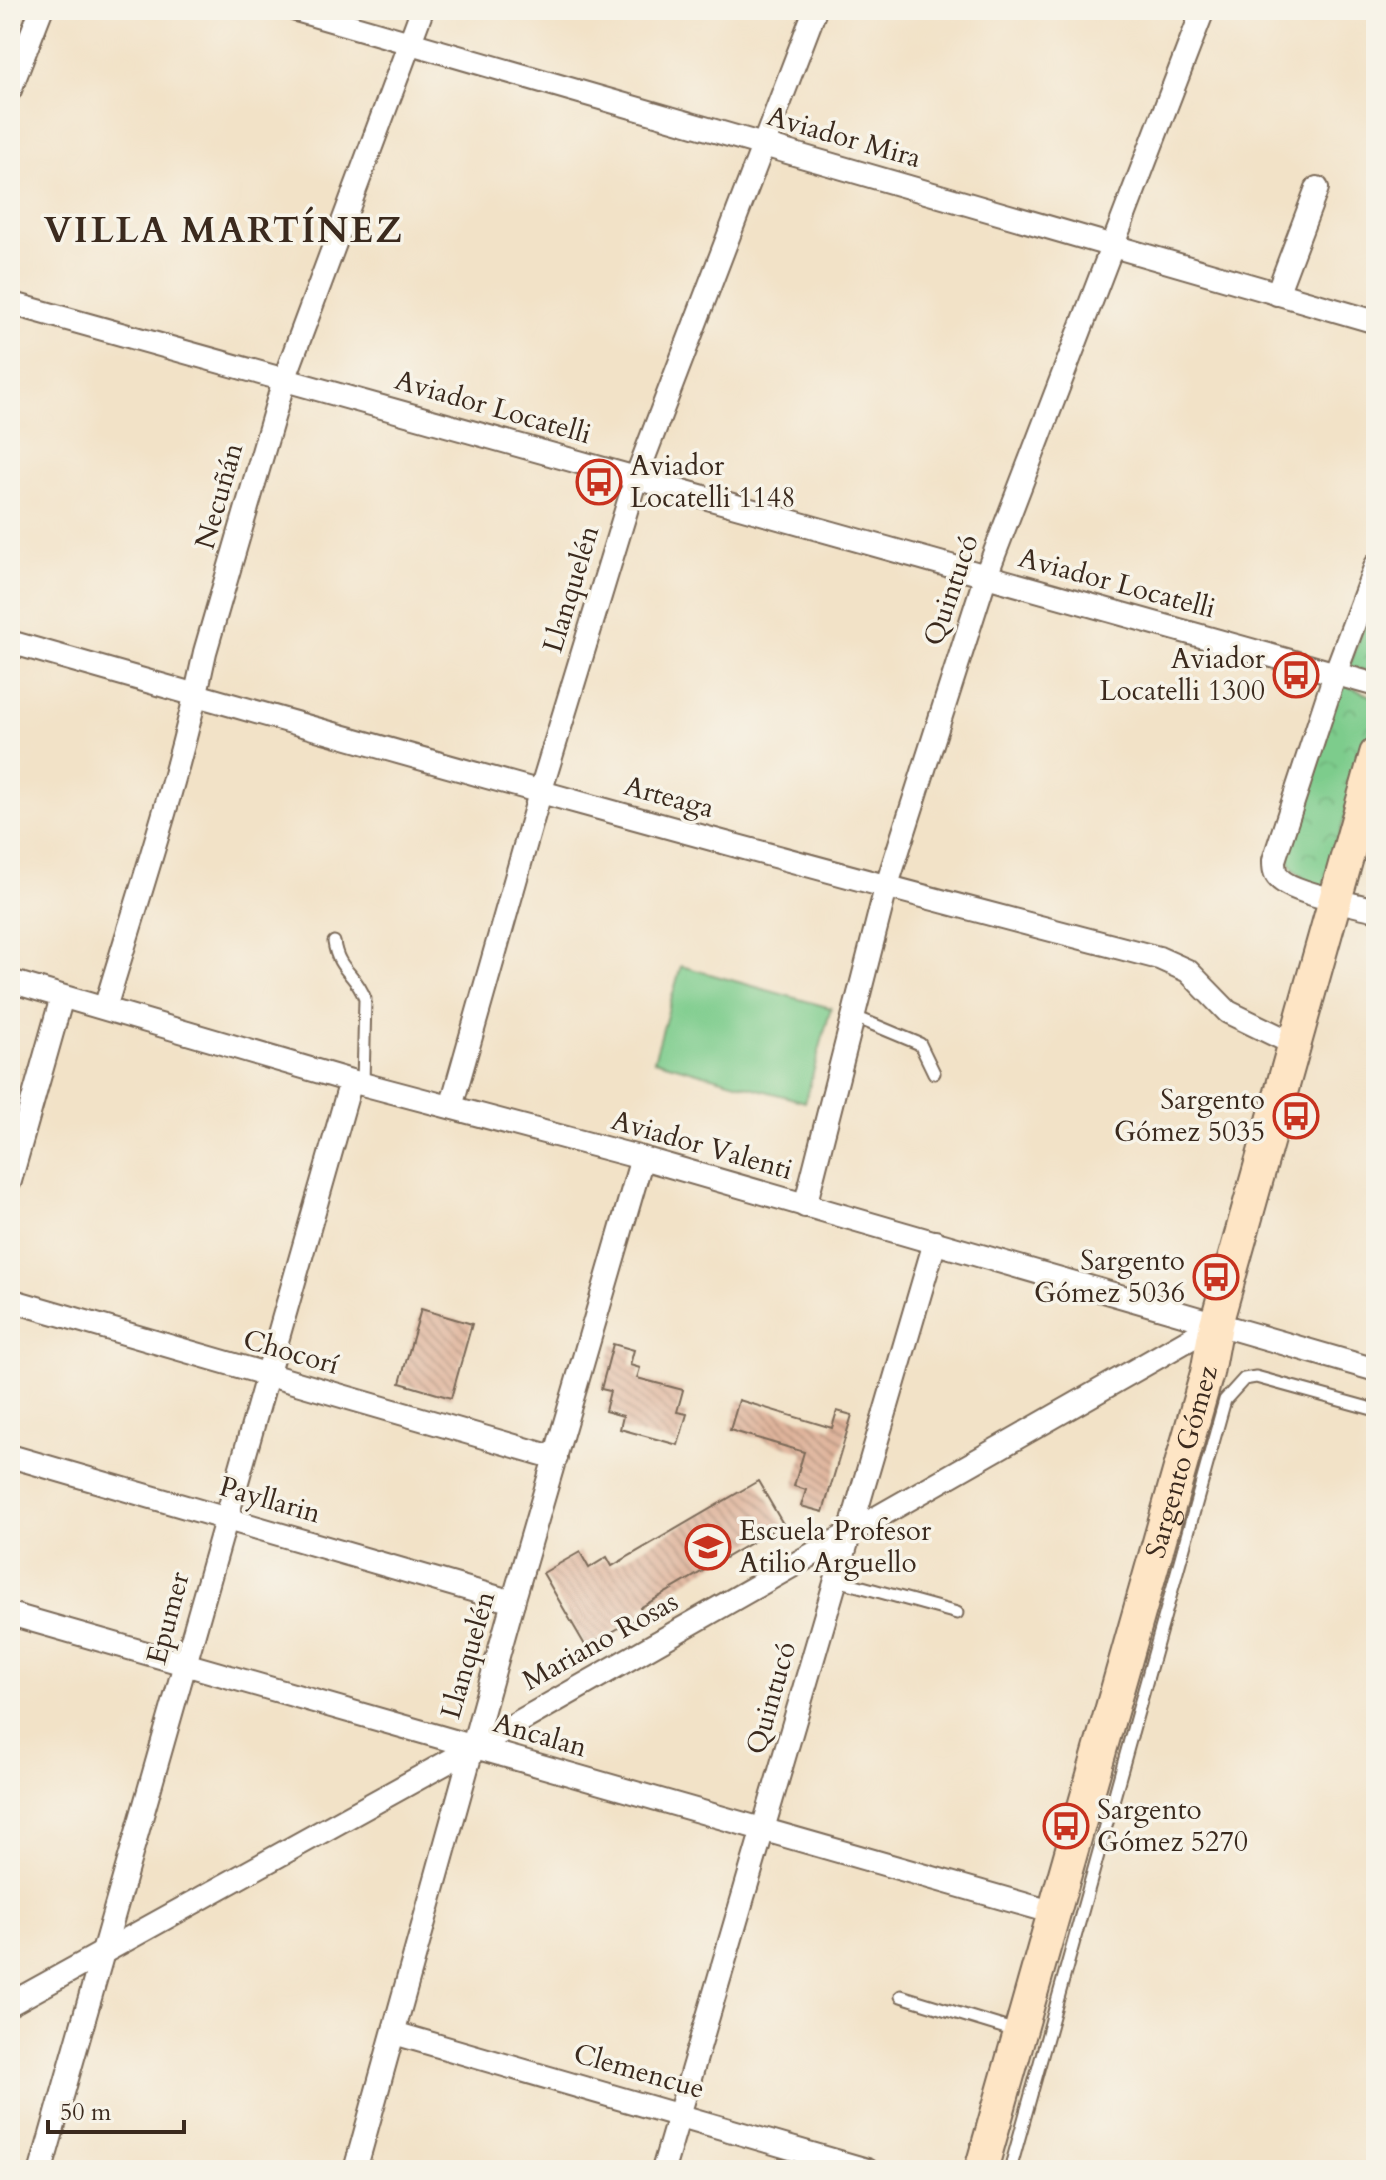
<svg xmlns="http://www.w3.org/2000/svg" width="1386" height="2180" font-family="Cardo,serif">
<style>
.park{fill:url(#park-crowns);stroke:#5c7b55;stroke-width:2}
.pitch{fill:#7dcc8c;stroke:#5c7b55;stroke-width:2}
.building{fill:url(#building-back-hatch)}
.lines{fill:none;stroke-linecap:round;stroke-linejoin:round}
.lane-casing{stroke:#7b6a59;stroke-width:15}
.street-casing{stroke:#7b6a59;stroke-width:26}
.secondary-casing{stroke:#7b6a59;stroke-width:36}
.lane{stroke:#fff;stroke-width:11}
.street{stroke:#fff;stroke-width:22}
.secondary{stroke:#fee5c5;stroke-width:32}
.labels{text-anchor:middle;dominant-baseline:central;stroke-width:7;stroke-linejoin:round;paint-order:stroke}
.street-label{font-size:28px;fill:#3b2a1e;stroke:#f7f3e8}
.poi-label{font-size:28px;fill:#3b2a1e;stroke:#f7f3e8;text-anchor:start}
.district-label{font-size:36px;font-weight:bold;letter-spacing:2px;fill:#3b2a1e;stroke:#f7f3e8}
</style>
<defs>
<pattern id="park-crowns" width="20" height="18" patternUnits="userSpaceOnUse" patternTransform="scale(2)"><rect width="20" height="18" fill="#7dcc8c"/><path d="M2 6a3 3 0 1 1 6 0M12 15a3 3 0 1 1 6 0" fill="none" stroke="#6daf78"/></pattern>
<pattern id="building-back-hatch" width="6" height="6" patternUnits="userSpaceOnUse" patternTransform="scale(2)"><rect width="6" height="6" fill="#dfb49b"/><path d="M-1 5l2 2M0 0l6 6M5-1l2 2" fill="none" stroke="#b6937e"/></pattern>
</defs>
<rect width="100%" height="100%" fill="#f7f3e8"/>
<filter id="ink" filterUnits="userSpaceOnUse"><feTurbulence type="fractalNoise" baseFrequency=".0125" numOctaves="2"/><feDisplacementMap in="SourceGraphic" scale="16" xChannelSelector="R" yChannelSelector="G"/><feConvolveMatrix kernelMatrix="1 2 1 2 8 2 1 2 1" color-interpolation-filters="sRGB"/></filter>
<filter id="wash" filterUnits="userSpaceOnUse"><feTurbulence type="fractalNoise" baseFrequency=".006" numOctaves="4" result="noise"/><feDisplacementMap in="SourceGraphic" scale="32" xChannelSelector="R" yChannelSelector="G"/><feGaussianBlur stdDeviation="1.8" result="paint"/><feColorMatrix in="noise" values="0 0 0 0 0 0 0 0 0 0 0 0 0 0 0 0 0 1.4 0 .05"/><feComposite in="paint" operator="in"/></filter>
<g filter="url(#wash)">
<rect width="100%" height="100%" fill="#f2e2c7"/>
<g class="park">
<polygon points="1376,593 1376,673 1349,667"/>
<path d="M1340,683L1376,698V715L1323,889C1307,880 1291,875 1288,856Z"/>
</g>
<polygon class="pitch" points="681,966 831,1008 805,1102 654,1060"/>
<g id="blocks">
<g class="building">
<polygon points="421,1309 472,1324 451,1398 400,1383"/>
<polygon points="613,1344 634,1350 630,1365 640,1368 637,1378 683,1390 677,1412 687,1414 678,1445 620,1429 623,1416 605,1411 610,1391 601,1389"/>
<polygon points="739,1400 832,1428 837,1411 852,1415 823,1512 801,1506 806,1490 794,1486 804,1452 730,1430"/>
<polygon points="758,1481 783,1524 640,1608 643,1614 586,1647 543,1573 580,1552 589,1568 607,1557 612,1566"/>
</g>
</g>
</g>
<g filter="url(#ink)">
<use href="#blocks" fill-opacity="0" stroke="#7b6a59" stroke-width="2"/>
<g class="lines">
<g class="lane-casing">
<g id="lane">
<path d="M334,942C338,971 356,973 365,999L363,1084"/>
<polyline points="853,1016 920,1044 934,1073"/>
<polyline points="837,1580 957,1613"/>
<polyline points="901,1996 1016,2031"/>
<polyline points="1010,2170 1225,1400 1244,1379 1256,1377 1376,1410"/>
</g>
</g>
<g class="street-casing">
<g id="street">
<polyline points="296,10 1376,322"/>
<polyline points="10,90 41,10"/>
<polyline points="1277,294 1317,188"/>
<polyline points="10,303 1376,685"/>
<path d="M1376,565L1335,674L1274,860C1274,867 1274,873 1279,878C1291,893 1355,904 1376,910"/>
<path d="M10,642C392,751 774,859 1159,958L1188,971L1228,1012L1294,1044"/>
<polyline points="10,981 351,1081 642,1158 1376,1370"/>
<path d="M105,1008C140,891 180,773 205,652L284,380L422,10"/>
<polyline points="451,1107 540,793 636,478 815,10"/>
<polyline points="10,1181 62,997"/>
<polyline points="805,1206 886,888 985,578 1203,10"/>
<polyline points="10,1300 556,1458"/>
<polyline points="10,1456 513,1602"/>
<polyline points="10,1614 1055,1913"/>
<polyline points="10,2004 473,1748 1216,1324"/>
<polyline points="394,2033 867,2170"/>
<polyline points="41,2170 351,1081"/>
<polyline points="355,2170 513,1602 642,1158"/>
<polyline points="663,2170 935,1242"/>
</g>
</g>
<g class="secondary-casing">
<g id="secondary">
<path id="s1" d="M981,2170L1207,1373L1216,1324L1376,754"/>
</g>
</g>
<use href="#lane" class="lane"/>
<use href="#street" class="street"/>
<use href="#secondary" class="secondary"/>
</g>
</g>
<defs>
<g id="bus-ring" transform="scale(2.3)"><circle r="9.5" fill="#f7f3e8" stroke="#c8321e" stroke-width="1.5"/><path d="M-5-6H5V4H4V6H2V4H-2V6H-4V4H-5ZM-3.5-4V0h7V-4ZM-3.5 1.2v1.5H-2V1.2ZM2 1.2v1.5H3.5V1.2Z" fill="#c8321e"/></g>
<g id="school-ring" transform="scale(2.3)"><circle r="9.5" fill="#f7f3e8" stroke="#c8321e" stroke-width="1.5"/><path d="M0-5L7-2L0 1L-7-2ZM-4 1L0 2.5L4 1V4Q0 6-4 4Z" fill="#c8321e"/></g>
</defs>
<g fill-rule="evenodd">
<use href="#bus-ring" x="599" y="482"/>
<use href="#bus-ring" x="1296" y="675"/>
<use href="#bus-ring" x="1296" y="1116"/>
<use href="#bus-ring" x="1216" y="1277"/>
<use href="#school-ring" x="708" y="1547"/>
<use href="#bus-ring" x="1066" y="1826"/>
</g>
<g class="labels">
<g class="street-label">
<text transform="translate(844 137) rotate(16)">Aviador Mira</text>
<text transform="translate(493 407) rotate(16)">Aviador Locatelli</text>
<text transform="translate(219 496) rotate(-74)">Necuñán</text>
<text transform="translate(1117 583) rotate(15)">Aviador Locatelli</text>
<text transform="translate(571 589) rotate(-73)">Llanquelén</text>
<text transform="translate(951 590) rotate(-71)">Quintucó</text>
<text transform="translate(669 797) rotate(15)">Arteaga</text>
<text transform="translate(702 1145) rotate(16)">Aviador Valenti</text>
<text transform="translate(291 1352) rotate(16)">Chocorí</text>
<text stroke="none"><textPath href="#s1" startOffset="736">Sargento Gómez</textPath></text>
<text transform="translate(270 1500) rotate(16)">Payllarin</text>
<text transform="translate(168 1618) rotate(-75)">Epumer</text>
<text transform="translate(600 1641) rotate(-29)">Mariano Rosas</text>
<text transform="translate(468 1655) rotate(-74)">Llanquelén</text>
<text transform="translate(771 1698) rotate(-74)">Quintucó</text>
<text transform="translate(540 1735) rotate(16)">Ancalan</text>
<text transform="translate(639 2071) rotate(16)">Clemencue</text>
</g>
<g class="poi-label">
<text x="630" y="466">Aviador<tspan x="630" dy="32">Locatelli 1148</tspan></text>
<text x="1265" y="659" text-anchor="end">Aviador<tspan x="1265" dy="32">Locatelli 1300</tspan></text>
<text x="1265" y="1100" text-anchor="end">Sargento<tspan x="1265" dy="32">Gómez 5035</tspan></text>
<text x="1185" y="1261" text-anchor="end">Sargento<tspan x="1185" dy="32">Gómez 5036</tspan></text>
<text x="739" y="1531">Escuela Profesor<tspan x="739" dy="32">Atilio Arguello</tspan></text>
<text x="1097" y="1810">Sargento<tspan x="1097" dy="32">Gómez 5270</tspan></text>
</g>
<g class="district-label">
<text x="224" y="230">VILLA MARTÍNEZ</text>
</g>
</g>
<rect width="1386" height="2180" fill="none" stroke="#f7f3e8" stroke-width="40"/>
<path d="M48 2120v12h136v-12" fill="none" stroke="#3b2a1e" stroke-width="4"/>
<text x="60" y="2120" font-size="24" fill="#3b2a1e" stroke="#f7f3e8" stroke-width="6" paint-order="stroke">50 m</text>
</svg>
